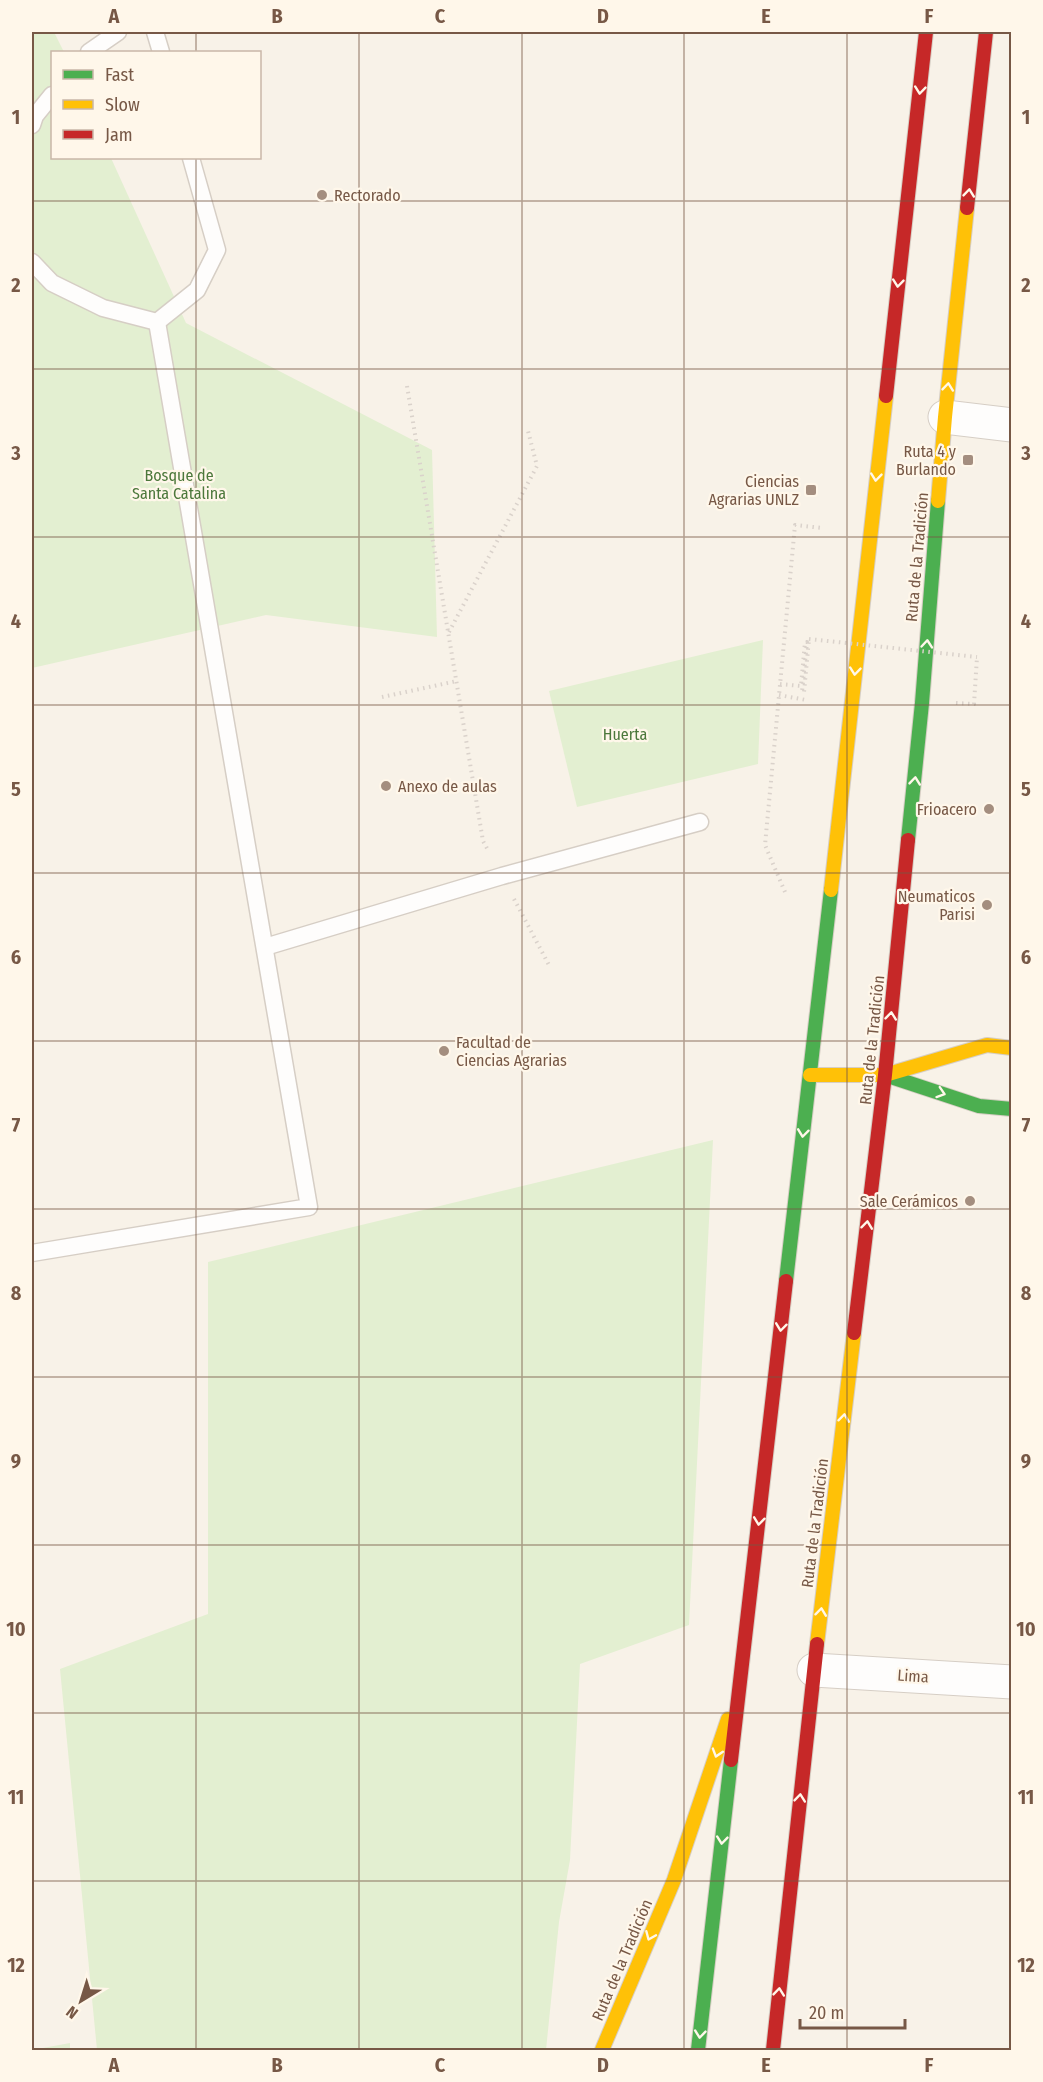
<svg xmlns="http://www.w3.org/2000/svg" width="1043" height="2082" font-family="'Fira Sans Condensed',sans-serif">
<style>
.green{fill:#e3efd1}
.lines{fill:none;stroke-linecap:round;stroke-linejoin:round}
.lane-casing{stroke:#d6cec5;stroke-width:19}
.street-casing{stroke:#d6cec5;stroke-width:35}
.fast-casing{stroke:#d6cec4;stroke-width:16}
.slow-casing{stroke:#d6cec4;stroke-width:16}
.jam-casing{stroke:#d6cec4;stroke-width:16}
.path{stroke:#dad2cb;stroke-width:4;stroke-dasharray:1.5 4.5;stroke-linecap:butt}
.lane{stroke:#fefdfc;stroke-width:16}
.street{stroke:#fefdfc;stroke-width:33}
.fast{stroke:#4caf50;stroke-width:14}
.slow{stroke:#ffc107;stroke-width:14}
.jam{stroke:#c62828;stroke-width:14}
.path-bridge{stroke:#dad2cb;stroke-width:4;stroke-dasharray:1.5 4.5;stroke-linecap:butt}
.oneway{stroke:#fff7ea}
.grid{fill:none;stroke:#775846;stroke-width:1.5;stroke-opacity:0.55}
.poi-dot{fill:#a48e7f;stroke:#fff7ea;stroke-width:2}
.labels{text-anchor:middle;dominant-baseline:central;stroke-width:4.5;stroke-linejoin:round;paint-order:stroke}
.poi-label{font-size:16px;fill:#775846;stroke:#fff7ea;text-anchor:end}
.park-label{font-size:16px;fill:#4c783b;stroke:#fff7ea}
.street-label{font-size:16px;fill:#775846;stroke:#fff7ea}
.neatline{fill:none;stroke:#775846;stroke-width:2}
.grid-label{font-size:20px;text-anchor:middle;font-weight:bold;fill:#775846}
</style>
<rect width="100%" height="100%" fill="#f8f2e8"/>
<g class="green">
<polygon points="32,32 54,32 64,52 52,52 52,158 111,158 186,323 432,450 437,637 266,615 32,668"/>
<polygon points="763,640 758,764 577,807 549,691"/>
<polygon points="713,1140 689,1625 580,1664 570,1860 559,1922 546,2050 97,2050 60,1669 208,1614 208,1262"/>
<polygon points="70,2043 70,2050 32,2050"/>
</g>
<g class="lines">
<g class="lane-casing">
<g id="lane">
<polyline points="155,32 161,52"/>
<polyline points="89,52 118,32"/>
<polyline points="32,125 35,116 52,95"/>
<polyline points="32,262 52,283 103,308 157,322 197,290 217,250 191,158"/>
<polyline points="265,947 502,876 700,822"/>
<polyline points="32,1253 309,1207 157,322"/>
</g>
</g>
<g class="street-casing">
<g id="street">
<polyline points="945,417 1012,425"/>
<polyline points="814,1670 1012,1682"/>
</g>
</g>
<g class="fast-casing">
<g id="fast">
<polyline points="908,840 922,703 938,501"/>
<polyline points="885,1075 979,1106 1012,1109"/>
<polyline points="786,1281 831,890"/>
<polyline points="698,2050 731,1760"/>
</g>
</g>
<g class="slow-casing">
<g id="slow">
<polyline points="938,501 945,417 967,208"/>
<polyline points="831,890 886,396"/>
<polyline points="810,1075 885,1075 987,1045 1012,1048"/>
<polyline points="817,1644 854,1333"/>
<polyline points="602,2050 674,1880 728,1719"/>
</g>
</g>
<g class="jam-casing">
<g id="jam">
<polyline points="967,208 986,32"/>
<polyline points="886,396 926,32"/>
<polyline points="854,1333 885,1075 908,840"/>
<polyline points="731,1760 786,1281"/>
<polyline points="773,2050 817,1644"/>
</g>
</g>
<g class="path">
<polyline points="407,386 483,841 489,852"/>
<polyline points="449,632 537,466 528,431"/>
<polyline points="780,684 801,686 805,642 807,642 802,692 804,692 809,639"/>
<polyline points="779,695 806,700"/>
<polyline points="382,697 457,681"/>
<polyline points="956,703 974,704 977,657"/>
<polyline points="785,892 765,845 795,525 822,528"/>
<polyline points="514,899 550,967"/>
</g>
<use href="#lane" class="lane"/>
<use href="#street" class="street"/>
<use href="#fast" class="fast"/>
<use href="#slow" class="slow"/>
<use href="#jam" class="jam"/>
<polyline class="path-bridge" points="809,639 977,657"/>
</g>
<defs><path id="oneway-chevron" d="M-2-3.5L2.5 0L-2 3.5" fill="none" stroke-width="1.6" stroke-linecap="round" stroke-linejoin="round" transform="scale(1.5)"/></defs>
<g class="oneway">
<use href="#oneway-chevron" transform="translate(920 90) rotate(96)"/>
<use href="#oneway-chevron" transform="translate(969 193) rotate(-84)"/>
<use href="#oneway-chevron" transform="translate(898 283) rotate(96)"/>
<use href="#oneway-chevron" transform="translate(948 387) rotate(-84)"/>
<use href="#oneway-chevron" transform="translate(876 477) rotate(96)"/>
<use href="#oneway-chevron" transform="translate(927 644) rotate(-85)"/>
<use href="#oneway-chevron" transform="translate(855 671) rotate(96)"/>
<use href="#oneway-chevron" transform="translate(915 781) rotate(-84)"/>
<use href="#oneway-chevron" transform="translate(891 1016) rotate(-84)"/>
<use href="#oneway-chevron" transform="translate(941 1093) rotate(18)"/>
<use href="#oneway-chevron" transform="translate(803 1133) rotate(97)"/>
<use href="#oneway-chevron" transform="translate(867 1225) rotate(-83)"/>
<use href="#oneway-chevron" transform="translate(781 1327) rotate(97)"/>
<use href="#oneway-chevron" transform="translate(844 1418) rotate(-83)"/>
<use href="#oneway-chevron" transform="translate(759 1521) rotate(97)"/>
<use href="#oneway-chevron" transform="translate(821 1612) rotate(-83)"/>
<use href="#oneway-chevron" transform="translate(717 1753) rotate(107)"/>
<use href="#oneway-chevron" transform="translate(800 1798) rotate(-84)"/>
<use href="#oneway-chevron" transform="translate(722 1840) rotate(96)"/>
<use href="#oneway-chevron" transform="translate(650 1936) rotate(113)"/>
<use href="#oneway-chevron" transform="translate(779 1992) rotate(-84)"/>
<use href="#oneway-chevron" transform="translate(700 2034) rotate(96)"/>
</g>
<path class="grid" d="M196,32V52M359,32V2050M522,32V2050M684,32V2050M847,32V2050M196,158V2050M32,201H1012M32,369H1012M32,537H1012M32,705H1012M32,873H1012M32,1041H1012M32,1209H1012M32,1377H1012M32,1545H1012M32,1713H1012M32,1881H1012"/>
<g class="poi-dot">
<circle cx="322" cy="195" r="6"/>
<rect x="962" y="454" width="12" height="12" rx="3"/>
<rect x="805" y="484" width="12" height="12" rx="3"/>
<circle cx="386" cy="786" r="6"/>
<circle cx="989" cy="809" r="6"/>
<circle cx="987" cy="905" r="6"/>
<circle cx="444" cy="1051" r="6"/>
<circle cx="970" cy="1201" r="6"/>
</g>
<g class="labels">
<g class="poi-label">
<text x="334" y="195" text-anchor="start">Rectorado</text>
<text x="956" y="451">Ruta 4 y<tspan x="956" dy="18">Burlando</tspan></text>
<text x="799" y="481">Ciencias<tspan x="799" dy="18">Agrarias UNLZ</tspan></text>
<text x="398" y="786" text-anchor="start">Anexo de aulas</text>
<text x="977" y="809">Frioacero</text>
<text x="975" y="896">Neumaticos<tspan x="975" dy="18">Parisi</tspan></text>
<text x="456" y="1042" text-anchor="start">Facultad de<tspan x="456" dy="18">Ciencias Agrarias</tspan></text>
<text x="958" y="1201">Sale Cerámicos</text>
</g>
<g class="park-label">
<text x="179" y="475">Bosque de<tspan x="179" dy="18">Santa Catalina</tspan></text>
<text x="625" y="734">Huerta</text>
</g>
<g class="street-label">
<text transform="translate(917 557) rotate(-85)">Ruta de la Tradición</text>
<text transform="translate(872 1040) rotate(-84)">Ruta de la Tradición</text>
<text transform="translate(815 1523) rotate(-83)">Ruta de la Tradición</text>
<text transform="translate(913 1676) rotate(4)">Lima</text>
<text transform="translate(622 1960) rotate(-67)">Ruta de la Tradición</text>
</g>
</g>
<rect width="1043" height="2082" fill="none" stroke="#fff7ea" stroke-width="66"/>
<rect x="51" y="51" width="210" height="108" fill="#fff7ea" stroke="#c9b7a8" stroke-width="1.5"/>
<rect x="63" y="70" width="30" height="9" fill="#4caf50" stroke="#c9b7a8" stroke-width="1.5"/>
<text x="105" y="81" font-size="18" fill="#775846">Fast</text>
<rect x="63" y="100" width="30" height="9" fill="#ffc107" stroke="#c9b7a8" stroke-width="1.5"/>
<text x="105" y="111" font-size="18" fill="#775846">Slow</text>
<rect x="63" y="130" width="30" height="9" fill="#c62828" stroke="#c9b7a8" stroke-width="1.5"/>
<text x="105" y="141" font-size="18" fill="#775846">Jam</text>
<g transform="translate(81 2001) rotate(218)" stroke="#fff7ea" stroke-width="4.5" paint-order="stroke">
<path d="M0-4.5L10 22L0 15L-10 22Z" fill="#775846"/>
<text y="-9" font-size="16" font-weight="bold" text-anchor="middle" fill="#775846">N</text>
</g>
<path d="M800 2019v9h105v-9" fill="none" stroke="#775846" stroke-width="3"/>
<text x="809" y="2019" font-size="18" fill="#775846" stroke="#fff7ea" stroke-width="4.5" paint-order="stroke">20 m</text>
<rect x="33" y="33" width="977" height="2016" class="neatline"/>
<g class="grid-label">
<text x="114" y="23">A</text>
<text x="277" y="23">B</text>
<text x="440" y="23">C</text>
<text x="603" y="23">D</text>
<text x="766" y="23">E</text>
<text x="929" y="23">F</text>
<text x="16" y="124">1</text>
<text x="1026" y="124">1</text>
<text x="16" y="292">2</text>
<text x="1026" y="292">2</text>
<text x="16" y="460">3</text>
<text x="1026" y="460">3</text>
<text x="16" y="628">4</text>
<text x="1026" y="628">4</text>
<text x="16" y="796">5</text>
<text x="1026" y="796">5</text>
<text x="16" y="964">6</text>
<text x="1026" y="964">6</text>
<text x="16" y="1132">7</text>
<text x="1026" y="1132">7</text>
<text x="16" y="1300">8</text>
<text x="1026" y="1300">8</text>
<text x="16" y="1468">9</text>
<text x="1026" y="1468">9</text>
<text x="16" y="1636">10</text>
<text x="1026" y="1636">10</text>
<text x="16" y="1804">11</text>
<text x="1026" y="1804">11</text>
<text x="16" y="1972">12</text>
<text x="1026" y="1972">12</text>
<text x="114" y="2072">A</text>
<text x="277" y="2072">B</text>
<text x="440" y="2072">C</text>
<text x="603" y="2072">D</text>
<text x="766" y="2072">E</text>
<text x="929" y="2072">F</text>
</g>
</svg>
